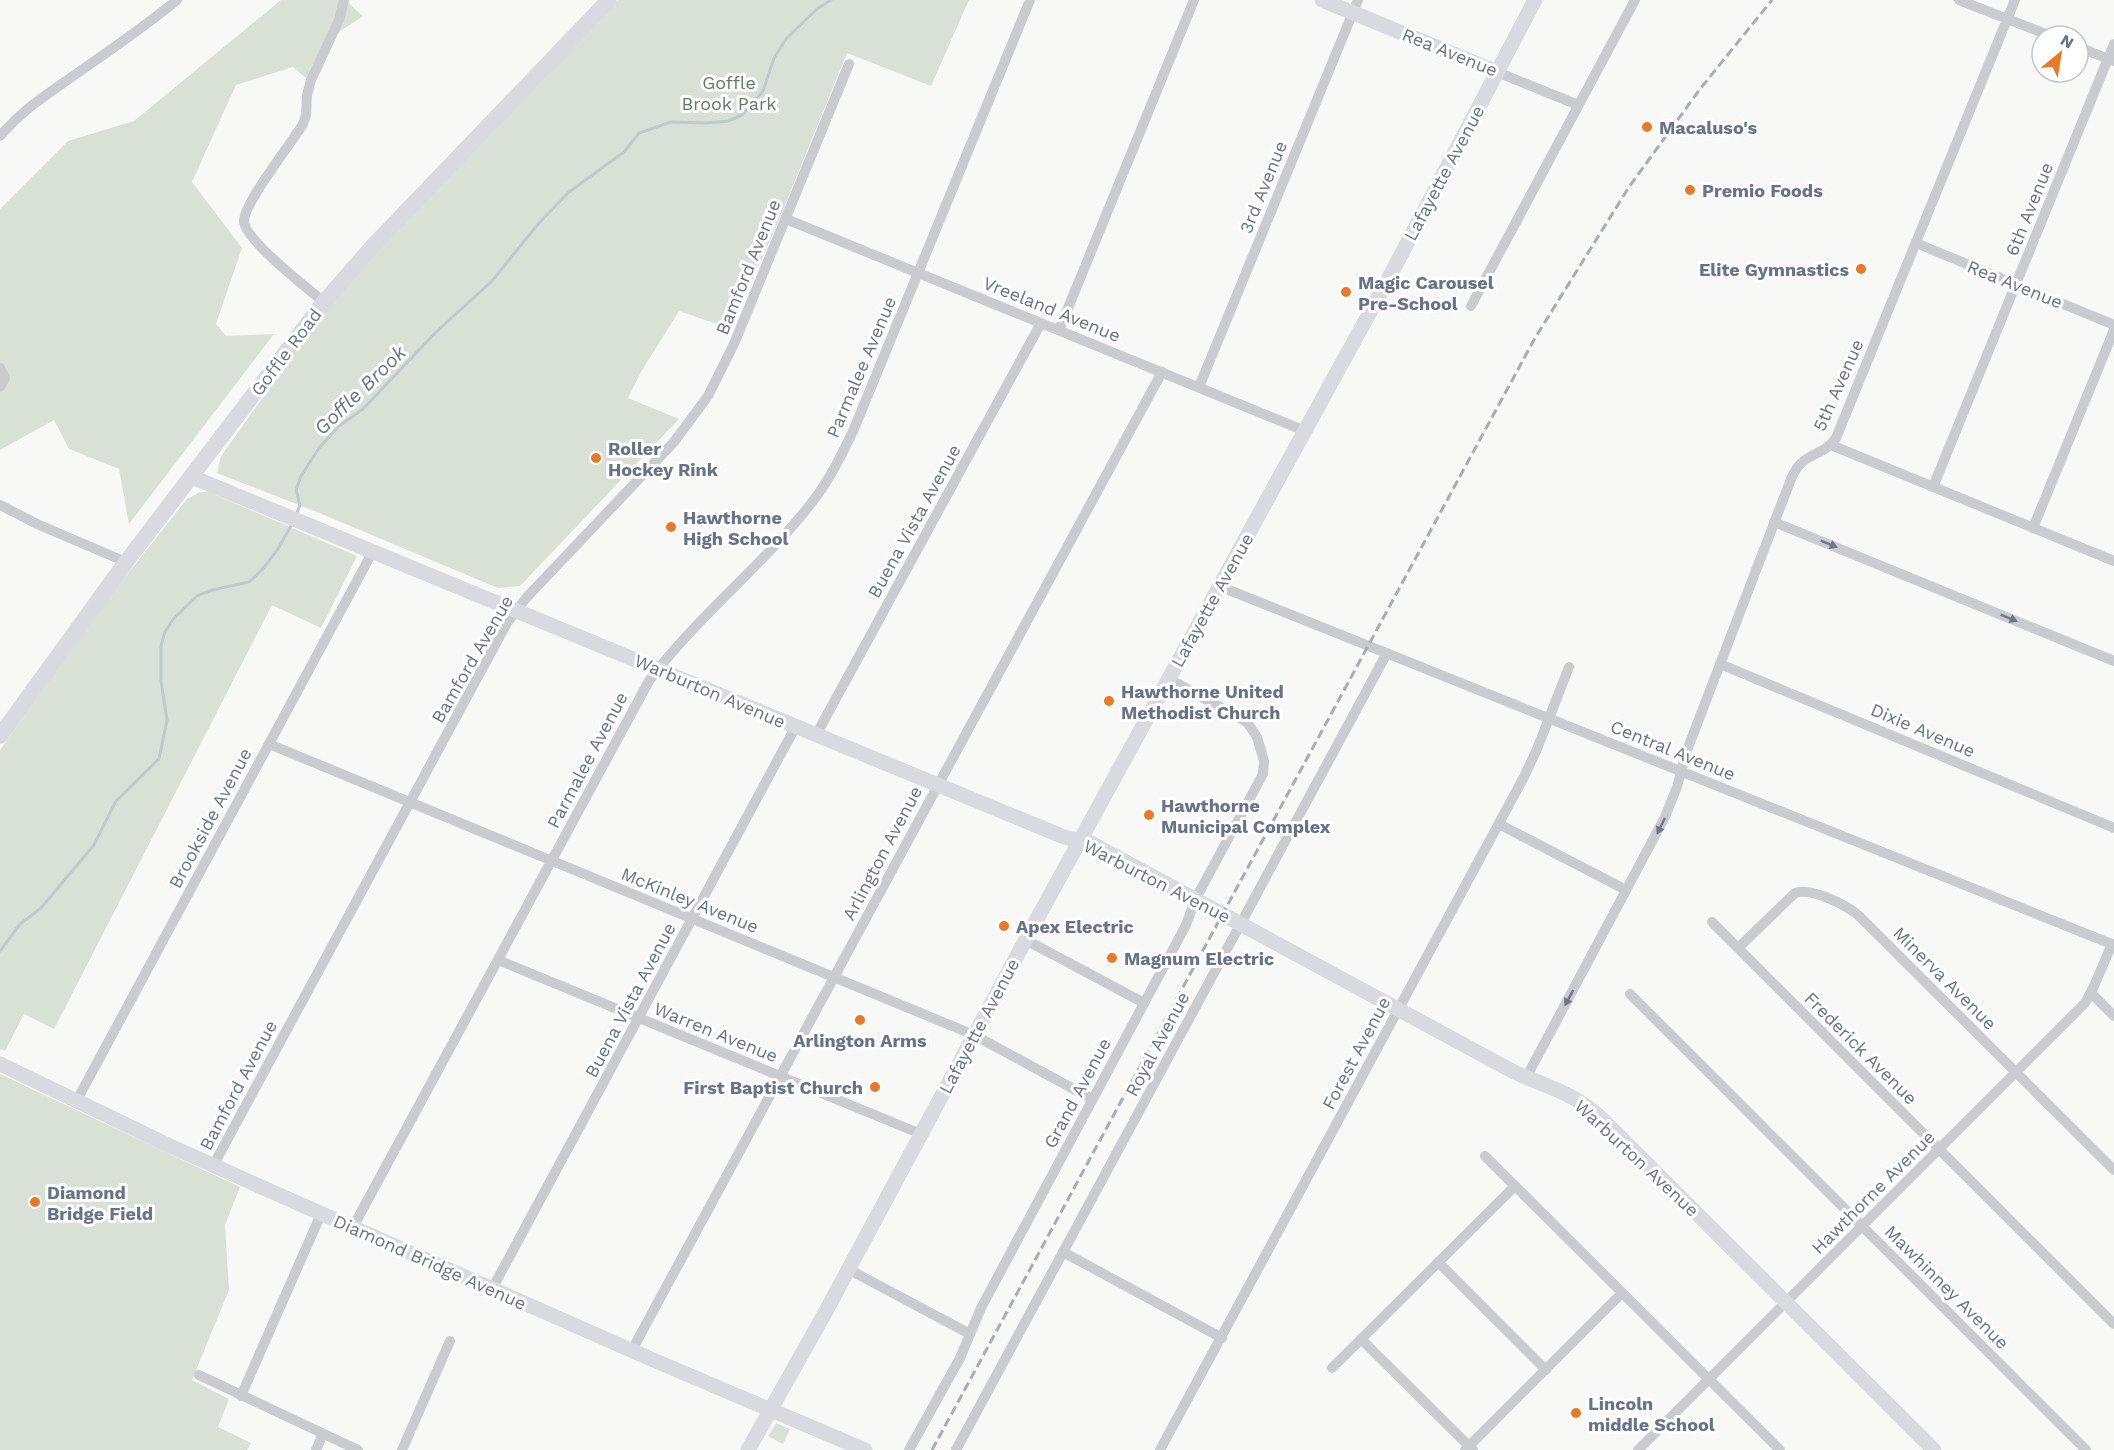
<svg xmlns="http://www.w3.org/2000/svg" width="2114" height="1450" font-family="'Work Sans',sans-serif">
<style>
.green{fill:#d9e1d7}
.lines{fill:none;stroke-linecap:round;stroke-linejoin:round}
.stream{stroke:#c1c9cf;stroke-width:3}
.street{stroke:#c9cbcf;stroke-width:10}
.secondary{stroke:#d8dae0;stroke-width:15}
.primary{stroke:#d8dae0;stroke-width:16}
.rail{stroke:#a8acb4;stroke-width:3;stroke-dasharray:9 4.5;stroke-linecap:butt}
.oneway{fill:#6c778c}
.poi-dot{fill:#e77928;stroke:#fff;stroke-width:2}
.labels{text-anchor:middle;dominant-baseline:central;stroke-width:6;stroke-linejoin:round;paint-order:stroke}
.street-label{font-size:18px;fill:#677388;stroke:#fff}
.park-label{font-size:18px;fill:#627a62;stroke:#fff}
.poi-label{font-size:18px;font-weight:bold;fill:#677388;stroke:#fff;text-anchor:start}
.water-label{font-size:20px;font-style:italic;fill:#637483;stroke:#fff}
</style>
<rect width="100%" height="100%" fill="#f8f9f6"/>
<g class="green">
<polygon points="281,0 345,0 363,16 333,36 313,84 293,67 236,85 192,182 242,248 216,324 226,336 274,334 129,524 119,469 69,449 54,420 0,450 0,209 68,141 134,121"/>
<polygon points="618,0 969,0 931,86 847,53 779,220 731,329 679,311 641,372 628,398 679,419 520,586 498,588 317,512 217,473 221,456 308,334 350,281"/>
<polygon points="200,492 209,492 357,556 321,628 272,605 54,1029 24,1014 5,1051 0,1049 0,750 113,592 187,499"/>
<polygon points="0,1074 240,1187 225,1225 229,1290 192,1380 229,1399 218,1427 251,1443 247,1450 0,1450"/>
<polygon points="776,1423 790,1429 783,1444 768,1436"/>
</g>
<g class="lines">
<g class="stream">
<polyline points="296,515 300,505 296,490 301,476 319,448 339,426 363,409 435,333 492,281 539,223 569,192 624,152 639,133 671,122 706,123 728,121 742,115 763,91 774,58 786,39 818,8 831,0"/>
<polyline points="0,951 20,924 41,908 94,845 116,801 159,759 167,720 161,681 161,646 165,632 174,618 197,596 212,590 249,582 261,571 278,549 292,524"/>
</g>
<g class="street">
<polyline points="1959,0 2051,36"/>
<polyline points="2078,47 2114,61"/>
<polyline points="1497,72 1578,105"/>
<path d="M0,136C26,106 51,92 83,69C115,47 146,25 177,0"/>
<polyline points="786,219 1305,431"/>
<polyline points="1916,243 2114,325"/>
<path d="M324,302C308,289 244,239 244,221C244,203 291,144 303,124L306,115L307,95L311,80L339,20L344,0"/>
<polyline points="1471,306 1635,0"/>
<polyline points="1059,330 1194,0"/>
<polyline points="0,368 5,378 0,387"/>
<polyline points="1199,387 1358,0"/>
<polyline points="1831,445 2114,561"/>
<polyline points="1933,487 2114,44"/>
<polyline points="0,505 37,524 126,562"/>
<polyline points="1774,522 2114,661"/>
<polyline points="2033,528 2114,330"/>
<polyline points="1219,586 2114,945"/>
<polyline points="1720,664 2114,828"/>
<polyline points="816,735 1041,323"/>
<polyline points="269,744 974,1035 1092,1099"/>
<polyline points="1499,824 1626,890"/>
<polyline points="1712,922 2114,1324"/>
<polyline points="1026,940 1144,1003"/>
<path d="M1738,948L1795,893C1811,887 1846,905 1858,915L2114,1170"/>
<polyline points="498,960 921,1134"/>
<polyline points="2091,993 2114,1016"/>
<polyline points="1630,994 2086,1450"/>
<path d="M1526,1078L1665,817L1677,787L1686,753L1791,479C1803,450 1821,459 1836,438L2015,0"/>
<polyline points="77,1100 373,551"/>
<polyline points="1485,1156 1780,1450"/>
<polyline points="213,1166 507,623 527,597 674,442 708,396 734,344 849,64"/>
<path d="M353,1227L649,681C697,616 764,565 813,501C830,479 842,454 854,429L1030,0"/>
<polyline points="1063,1252 1222,1338"/>
<polyline points="1438,1262 1546,1370"/>
<polyline points="848,1269 970,1334"/>
<polyline points="492,1289 796,726"/>
<polyline points="1361,1339 1473,1450"/>
<polyline points="632,1350 1162,372"/>
<polyline points="1332,1368 1515,1186"/>
<polyline points="199,1375 358,1450"/>
<polyline points="241,1396 321,1214"/>
<polyline points="316,1450 323,1434"/>
<polyline points="402,1450 450,1341"/>
<polyline points="909,1450 960,1358 981,1308 1186,925 1195,900 1263,774 1264,761 1257,737 1247,722 1169,679"/>
<polyline points="956,1450 1387,653"/>
<polyline points="1160,1450 1524,777 1537,749 1569,667"/>
<polyline points="1465,1450 1622,1293"/>
<polyline points="1638,1450 2085,1003 2094,986 2112,944"/>
</g>
<g class="secondary">
<polyline points="1322,0 1497,72"/>
<path d="M192,477L1064,837L1091,843L1514,1072C1549,1088 1570,1091 1600,1117L1934,1450"/>
<polyline points="0,1064 168,1145 268,1190 651,1359 865,1450"/>
<polyline points="748,1450 826,1311 1032,928 1392,272 1535,0"/>
</g>
<polyline class="primary" points="0,736 126,562 324,302 372,247 609,0"/>
<polyline class="rail" points="932,1450 1535,338 1629,187 1700,89 1772,0"/>
</g>
<defs><path id="oneway-solid" d="M-6-.8H1V-3.2L6.5 0L1 3.2V.8H-6Z" transform="scale(1.5)"/></defs>
<g class="oneway">
<use href="#oneway-solid" transform="translate(1829 544) rotate(22)"/>
<use href="#oneway-solid" transform="translate(2009 618) rotate(22)"/>
<use href="#oneway-solid" transform="translate(1661 826) rotate(116)"/>
<use href="#oneway-solid" transform="translate(1569 998) rotate(118)"/>
</g>
<g class="poi-dot">
<circle cx="1647" cy="127" r="6"/>
<circle cx="1690" cy="190" r="6"/>
<circle cx="1861" cy="269" r="6"/>
<circle cx="1346" cy="292" r="6"/>
<circle cx="596" cy="458" r="6"/>
<circle cx="671" cy="527" r="6"/>
<circle cx="1109" cy="701" r="6"/>
<circle cx="1149" cy="815" r="6"/>
<circle cx="1004" cy="926" r="6"/>
<circle cx="1112" cy="958" r="6"/>
<circle cx="860" cy="1020" r="6"/>
<circle cx="875" cy="1087" r="6"/>
<circle cx="35" cy="1202" r="6"/>
<circle cx="1576" cy="1413" r="6"/>
</g>
<g class="labels">
<g class="street-label">
<text transform="translate(1450 52) rotate(22)">Rea Avenue</text>
<text transform="translate(1444 173) rotate(-62)">Lafayette Avenue</text>
<text transform="translate(1263 187) rotate(-68)">3rd Avenue</text>
<text transform="translate(2029 209) rotate(-68)">6th Avenue</text>
<text transform="translate(748 267) rotate(-68)">Bamford Avenue</text>
<text transform="translate(2015 284) rotate(22)">Rea Avenue</text>
<text transform="translate(1052 309) rotate(22)">Vreeland Avenue</text>
<text transform="translate(286 352) rotate(-53)">Goffle Road</text>
<text transform="translate(861 367) rotate(-67)">Parmalee Avenue</text>
<text transform="translate(1838 385) rotate(-66)">5th Avenue</text>
<text transform="translate(914 521) rotate(-61)">Buena Vista Avenue</text>
<text transform="translate(1212 600) rotate(-61)">Lafayette Avenue</text>
<text transform="translate(472 659) rotate(-60)">Bamford Avenue</text>
<text transform="translate(710 691) rotate(23)">Warburton Avenue</text>
<text transform="translate(1923 730) rotate(23)">Dixie Avenue</text>
<text transform="translate(1673 750) rotate(22)">Central Avenue</text>
<text transform="translate(587 760) rotate(-62)">Parmalee Avenue</text>
<text transform="translate(210 818) rotate(-62)">Brookside Avenue</text>
<text transform="translate(882 853) rotate(-62)">Arlington Avenue</text>
<text transform="translate(1157 881) rotate(27)">Warburton Avenue</text>
<text transform="translate(690 900) rotate(22)">McKinley Avenue</text>
<text transform="translate(1945 978) rotate(45)">Minerva Avenue</text>
<text transform="translate(630 1000) rotate(-62)">Buena Vista Avenue</text>
<text transform="translate(979 1026) rotate(-62)">Lafayette Avenue</text>
<text transform="translate(716 1032) rotate(22)">Warren Avenue</text>
<text transform="translate(1157 1044) rotate(-62)">Royal Avenue</text>
<text transform="translate(1861 1048) rotate(45)">Frederick Avenue</text>
<text transform="translate(1356 1053) rotate(-62)">Forest Avenue</text>
<text transform="translate(238 1085) rotate(-62)">Bamford Avenue</text>
<text transform="translate(1077 1093) rotate(-62)">Grand Avenue</text>
<text transform="translate(1637 1158) rotate(43)">Warburton Avenue</text>
<text transform="translate(1873 1192) rotate(-45)">Hawthorne Avenue</text>
<text transform="translate(430 1262) rotate(24)">Diamond Bridge Avenue</text>
<text transform="translate(1947 1287) rotate(45)">Mawhinney Avenue</text>
</g>
<g class="park-label">
<text x="729" y="82">Goffle<tspan x="729" dy="21">Brook Park</tspan></text>
</g>
<g class="poi-label">
<text x="1659" y="127">Macaluso's</text>
<text x="1702" y="190">Premio Foods</text>
<text x="1849" y="269" text-anchor="end">Elite Gymnastics</text>
<text x="1358" y="282">Magic Carousel<tspan x="1358" dy="21">Pre-School</tspan></text>
<text x="608" y="448">Roller<tspan x="608" dy="21">Hockey Rink</tspan></text>
<text x="683" y="517">Hawthorne<tspan x="683" dy="21">High School</tspan></text>
<text x="1121" y="691">Hawthorne United<tspan x="1121" dy="21">Methodist Church</tspan></text>
<text x="1161" y="805">Hawthorne<tspan x="1161" dy="21">Municipal Complex</tspan></text>
<text x="1016" y="926">Apex Electric</text>
<text x="1124" y="958">Magnum Electric</text>
<text x="860" y="1040" text-anchor="middle">Arlington Arms</text>
<text x="863" y="1087" text-anchor="end">First Baptist Church</text>
<text x="47" y="1192">Diamond<tspan x="47" dy="21">Bridge Field</tspan></text>
<text x="1588" y="1403">Lincoln<tspan x="1588" dy="21">middle School</tspan></text>
</g>
<g class="water-label">
<text transform="translate(360 390) rotate(-44)">Goffle Brook</text>
</g>
</g>
<g transform="translate(2060 54) rotate(30)"><circle r="28" fill="#ffffff" stroke="#c2c7cf" stroke-width="1.5"/>
<path d="M0-4.5L10 22L0 15L-10 22Z" fill="#e77928"/>
<text y="-9" font-size="16" font-weight="bold" text-anchor="middle" fill="#677388">N</text>
</g>
</svg>
